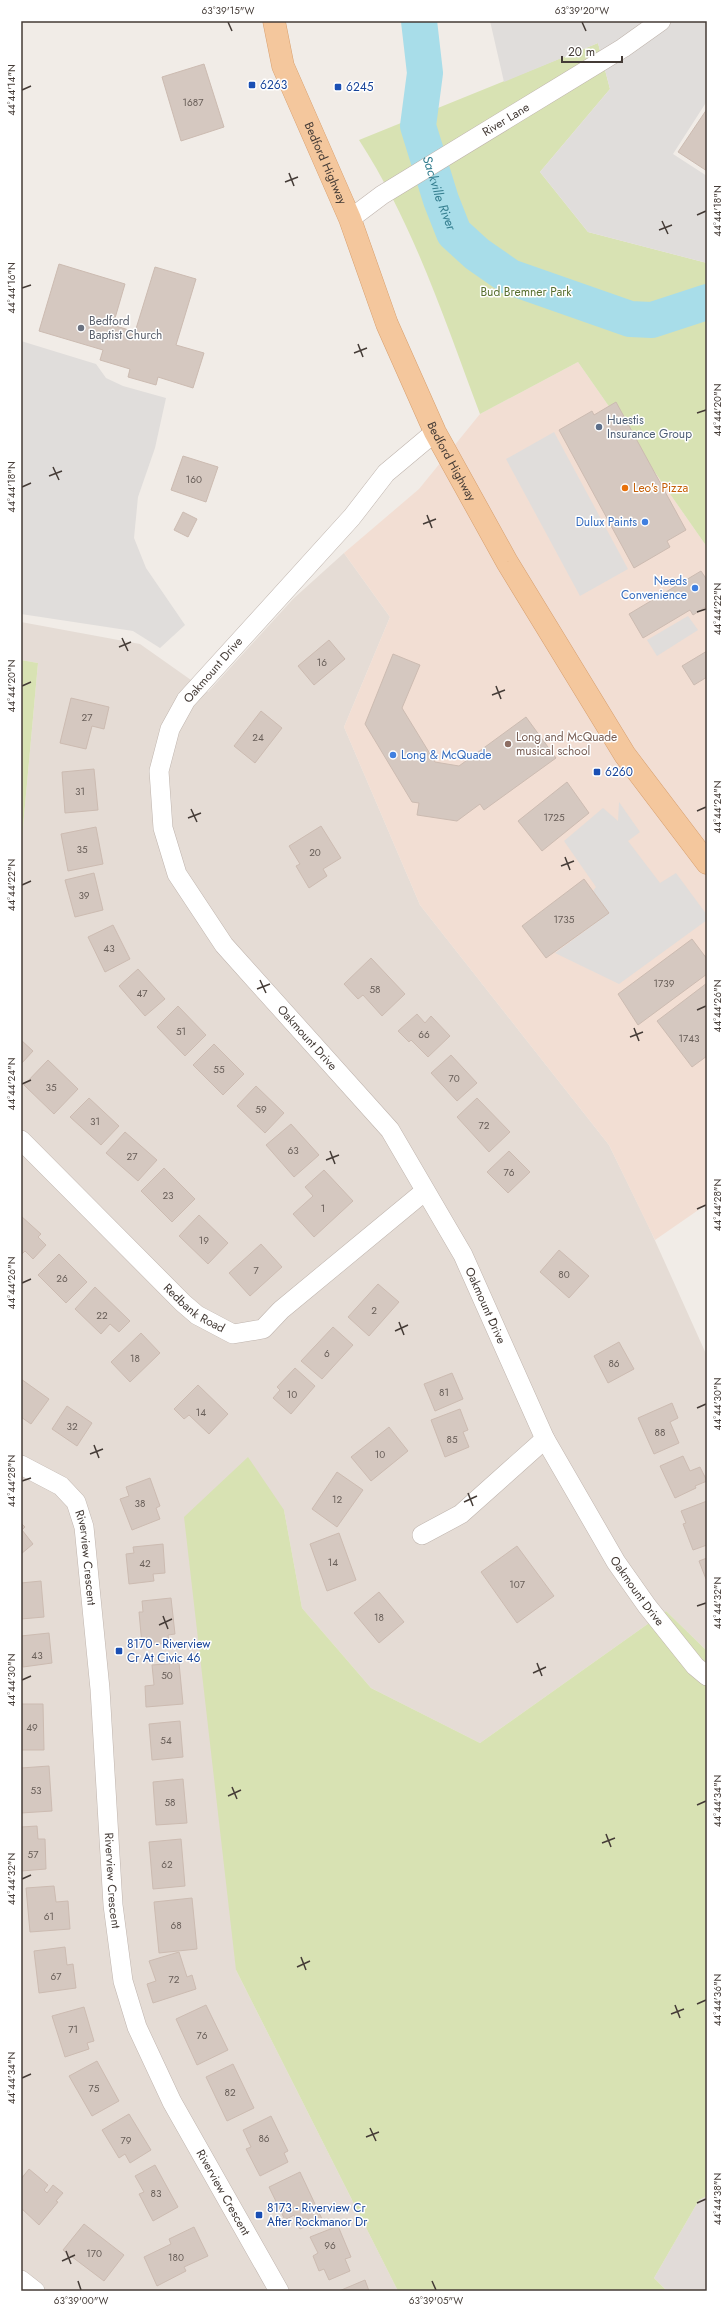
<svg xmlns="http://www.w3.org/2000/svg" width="728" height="2312" font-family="Jost,sans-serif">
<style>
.residential{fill:#e5dcd5}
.commercial{fill:#f2ded3}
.industrial{fill:#e1dbd8}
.green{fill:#d8e2b3}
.parking{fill:#e0dddb}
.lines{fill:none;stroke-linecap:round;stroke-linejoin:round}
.river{stroke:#a8dde9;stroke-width:36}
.building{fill:#d5c8c0;stroke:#ccbbb1}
.street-casing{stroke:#bfb4ad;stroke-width:20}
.primary-casing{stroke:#d79f6e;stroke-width:23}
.street{stroke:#fff;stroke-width:19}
.primary{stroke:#f4c79d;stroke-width:22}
.ticks{fill:none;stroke:#443b36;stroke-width:1.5}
.transit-dot{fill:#1a4fb4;stroke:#fff;stroke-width:1.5}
.worship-dot{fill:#6b7280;stroke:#fff;stroke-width:1.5}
.service-dot{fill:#5c6f8a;stroke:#fff;stroke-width:1.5}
.food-dot{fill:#e8710a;stroke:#fff;stroke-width:1.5}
.shop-dot{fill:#3f7fe0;stroke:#fff;stroke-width:1.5}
.education-dot{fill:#8d6e63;stroke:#fff;stroke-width:1.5}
.labels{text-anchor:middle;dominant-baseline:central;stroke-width:3;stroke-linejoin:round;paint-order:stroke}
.number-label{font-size:10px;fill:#685e58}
.transit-label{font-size:12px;fill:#164399;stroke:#fff;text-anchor:start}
.street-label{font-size:12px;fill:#443b36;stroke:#fff}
.park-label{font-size:12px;fill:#576f2f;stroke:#fff}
.worship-label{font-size:12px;fill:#5b616d;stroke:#fff;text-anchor:start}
.service-label{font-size:12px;fill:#4e5e75;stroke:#fff;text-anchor:start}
.food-label{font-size:12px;fill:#c56008;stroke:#fff;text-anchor:start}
.shop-label{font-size:12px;fill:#366cbe;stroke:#fff;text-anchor:end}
.education-label{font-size:12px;fill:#785e54;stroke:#fff;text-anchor:start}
.water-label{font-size:13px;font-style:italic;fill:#347e8f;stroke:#fff}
.neatline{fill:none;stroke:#443b36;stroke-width:1.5}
.ticks-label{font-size:10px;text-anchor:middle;fill:#443b36}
</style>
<rect width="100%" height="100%" fill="#f1ece7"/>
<polygon class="residential" points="344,553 390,617 344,727 420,905 609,1145 648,1225 707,1356 707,1651 666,1611 480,1743 371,1688 302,1608 284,1510 236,1970 398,2291 21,2291 21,849 38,663 21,660 21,622 140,644 208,692 293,599"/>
<polygon class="commercial" points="578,362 707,547 707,1204 655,1240 609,1145 420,905 344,727 390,617 344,553 419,489 480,414"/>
<polygon class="industrial" points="707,2196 707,2291 667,2291 654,2278 699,2200"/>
<g class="green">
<path d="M598,43L610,89L540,172L588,232L707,263V547L578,362L480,414C445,321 414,225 359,140Z"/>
<polygon points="21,660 38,663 21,849"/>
<polygon points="248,1457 284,1510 302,1608 371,1688 480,1743 666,1611 707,1651 707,2196 699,2200 654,2278 667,2291 398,2291 236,1970 184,1517"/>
</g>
<g class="parking">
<polygon points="490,21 707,21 707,101 673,154 707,176 707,263 588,232 540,172 610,89 598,43 504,82"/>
<polygon points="21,341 96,364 106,378 123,386 166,398 155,448 138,497 134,538 146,568 185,625 160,648 133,631 21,614"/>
<polygon points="554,432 628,569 580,596 506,459"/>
<polygon points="688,616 698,630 657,656 647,640"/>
<polygon points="619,802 640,832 628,841 660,883 676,873 707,915 707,920 619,984 555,953 609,913 593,891 596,887 564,841 603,808 618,821"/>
</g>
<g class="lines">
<path class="river" id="s1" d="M419,21L425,73L418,126L441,200L454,233L477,254L510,277L630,319L652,320L707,302"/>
</g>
<g class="building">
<polygon points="204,64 224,127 181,141 162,77"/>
<polygon points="707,109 707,171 678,152"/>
<polygon points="59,264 125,284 113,325 135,332 155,267 196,279 176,345 204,353 193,388 158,377 156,385 128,377 130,369 100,360 103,350 39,331"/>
<polygon points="616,402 686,530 667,541 670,547 634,568 559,430 592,411 594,415"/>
<polygon points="183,456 218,467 206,502 171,490"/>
<polygon points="183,512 197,519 188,537 174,530"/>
<polygon points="701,571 707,580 707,606 693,615 690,610 643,638 629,614"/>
<polygon points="329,640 345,659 314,685 298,666"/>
<polygon points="707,651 707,677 694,685 682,666"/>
<polygon points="393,654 420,665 402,708 435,762 459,766 526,717 556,758 484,810 480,804 457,821 417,815 419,803 412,802 365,724"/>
<polygon points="71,698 109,707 104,729 92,726 86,749 60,743"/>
<polygon points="261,711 282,728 255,763 234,746"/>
<polygon points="94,769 98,810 65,813 62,772"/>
<polygon points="567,782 589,813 542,851 518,821"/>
<polygon points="321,826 341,858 323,869 327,876 309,888 296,866 300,864 289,846"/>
<polygon points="96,827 103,864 68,871 61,834"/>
<polygon points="94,873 103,910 75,917 65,880"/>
<polygon points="584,879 609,913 546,958 522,926"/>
<polygon points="113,925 130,959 105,972 88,937"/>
<polygon points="692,939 707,959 707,974 638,1025 618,994"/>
<polygon points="371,958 405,994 382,1016 363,995 358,999 344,984"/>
<polygon points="138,969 165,999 145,1016 119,986"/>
<polygon points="707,983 707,1056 692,1067 657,1021"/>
<polygon points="178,1006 206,1035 185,1056 157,1027"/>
<polygon points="417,1014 425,1023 431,1016 450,1036 428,1057 411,1040 409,1042 398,1031"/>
<polygon points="21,1040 33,1051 21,1064"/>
<polygon points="214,1044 244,1074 223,1095 193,1065"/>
<polygon points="451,1055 477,1083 457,1101 431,1073"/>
<polygon points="48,1060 78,1089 54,1114 24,1085"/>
<polygon points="256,1086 284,1113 265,1133 237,1106"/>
<polygon points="89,1098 119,1126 101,1145 70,1117"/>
<polygon points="477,1098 510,1132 489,1152 457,1117"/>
<polygon points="291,1124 319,1155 294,1177 266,1145"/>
<polygon points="125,1132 157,1160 138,1181 106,1153"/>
<polygon points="509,1151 530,1172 508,1193 487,1172"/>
<polygon points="164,1168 195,1199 172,1222 141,1191"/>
<polygon points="324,1170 353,1201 314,1237 293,1214 313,1196 305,1187"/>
<polygon points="199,1215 228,1243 208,1264 179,1236"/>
<polygon points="21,1216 41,1234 38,1237 46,1245 33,1259 25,1251 21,1255"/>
<polygon points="261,1244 282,1267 250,1296 229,1273"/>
<polygon points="559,1250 589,1276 569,1298 540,1272"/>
<polygon points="59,1254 87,1282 66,1303 38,1275"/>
<polygon points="378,1284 399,1302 369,1336 348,1317"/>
<polygon points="95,1287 130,1321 119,1332 110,1324 101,1334 75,1309"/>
<polygon points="333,1327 353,1345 322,1379 301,1361"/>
<polygon points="141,1333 160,1353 130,1382 111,1362"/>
<polygon points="619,1342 634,1369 608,1383 594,1356"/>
<polygon points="295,1368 315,1386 291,1414 273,1398 280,1390 277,1387"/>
<polygon points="452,1373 463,1399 435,1411 424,1384"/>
<polygon points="21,1379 49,1399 31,1424 21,1417"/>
<polygon points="198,1385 228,1414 209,1434 189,1415 184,1419 174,1409"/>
<polygon points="672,1403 678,1418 670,1422 679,1443 654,1454 638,1418"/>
<polygon points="67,1406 92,1423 77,1446 52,1429"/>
<polygon points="460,1409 468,1430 463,1432 469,1447 445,1457 431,1420"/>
<polygon points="389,1427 408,1451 371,1481 351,1457"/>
<polygon points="683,1456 690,1471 700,1467 707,1481 695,1486 696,1488 675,1498 660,1466"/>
<polygon points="337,1472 363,1490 337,1527 312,1509"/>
<polygon points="150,1478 160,1506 156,1508 160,1519 132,1530 120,1499 129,1496 126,1487"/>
<polygon points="707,1501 707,1545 693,1550 683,1524 686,1523 681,1511"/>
<polygon points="21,1523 25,1527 22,1530 33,1544 21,1554"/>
<polygon points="339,1533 356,1580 327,1591 310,1544"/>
<polygon points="163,1544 165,1573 153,1574 154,1581 129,1584 126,1554 134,1553 133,1547"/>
<polygon points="517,1546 554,1596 517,1623 481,1572"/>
<polygon points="707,1558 707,1579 706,1579 699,1561"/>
<polygon points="41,1581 44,1617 21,1619 21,1583"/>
<polygon points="379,1592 404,1622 379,1643 354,1613"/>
<polygon points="171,1598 175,1634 168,1635 169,1643 142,1645 139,1612 143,1612 142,1601"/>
<polygon points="49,1633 52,1663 23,1667 21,1636"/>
<polygon points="179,1663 183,1704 146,1707 145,1686 154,1685 152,1665"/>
<polygon points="21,1704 43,1704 44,1750 21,1750"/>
<polygon points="180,1721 183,1757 152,1760 149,1724"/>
<polygon points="49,1766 52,1811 21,1813 21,1768"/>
<polygon points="183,1779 187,1823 156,1825 153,1782"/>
<polygon points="37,1826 38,1839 45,1839 46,1869 21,1871 21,1827"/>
<polygon points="181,1839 185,1886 153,1889 149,1842"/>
<polygon points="54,1886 56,1902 68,1901 70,1929 30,1932 26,1888"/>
<polygon points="192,1898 197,1949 159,1953 154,1902"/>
<polygon points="65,1947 67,1965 73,1964 76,1988 39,1993 34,1951"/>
<polygon points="179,1952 187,1977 192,1975 196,1989 153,2003 147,1984 156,1981 149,1961"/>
<polygon points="206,2005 228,2050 197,2065 176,2019"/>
<polygon points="84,2007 94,2041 87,2043 89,2049 65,2057 52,2016"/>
<polygon points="97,2061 119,2101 92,2116 69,2076"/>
<polygon points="233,2064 254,2108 227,2121 206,2077"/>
<polygon points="129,2114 151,2150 130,2163 125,2154 119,2158 102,2130"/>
<polygon points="271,2116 288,2151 284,2153 288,2162 260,2176 246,2149 251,2147 243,2130"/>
<polygon points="155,2165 178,2207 153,2221 139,2194 144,2192 135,2176"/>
<polygon points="29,2169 48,2185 44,2190 47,2193 53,2185 63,2193 56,2201 58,2202 39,2225 21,2208 21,2179"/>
<polygon points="300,2172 322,2219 300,2229 294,2215 285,2220 269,2187"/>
<polygon points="84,2224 124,2255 104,2281 63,2250"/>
<polygon points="338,2226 351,2257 345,2259 350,2271 329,2280 324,2269 319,2271 313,2256 318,2253 310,2237"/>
<polygon points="194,2227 208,2256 184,2267 186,2271 157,2286 144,2257 171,2244 169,2239"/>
<polygon points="365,2280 369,2291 339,2291"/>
</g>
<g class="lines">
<g class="street-casing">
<g id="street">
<path id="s2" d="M350,219L382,195L623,48L661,21"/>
<path id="s3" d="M435,432L386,473L352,517L186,700L170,729L159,771L163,828L177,874L224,945L390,1130L463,1255L545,1439L616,1562L647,1606L695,1666L707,1676"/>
<path id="s4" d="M21,1140L183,1303L197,1315L233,1334L263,1329L281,1310L425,1191"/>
<path id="s5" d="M21,1465L61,1486L76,1502L84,1527L100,1689L113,1905L123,1981L137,2027L172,2102L279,2291"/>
<polyline points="422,1535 461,1514 545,1439"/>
<polyline points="21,2280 35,2291"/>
</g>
</g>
<g class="primary-casing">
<g id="primary">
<path id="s6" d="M274,21L283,66L350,219L387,324L435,432L507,562L625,755L707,863"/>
</g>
</g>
<use href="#street" class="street"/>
<use href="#primary" class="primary"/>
</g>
<path class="ticks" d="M228,22L232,31M582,22L586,31M22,90L31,86M289,173L294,186M285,182L298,177M697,215L706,211M662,221L668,234M659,230L672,225M22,288L31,285M358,344L363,357M354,353L367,348M697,413L706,410M53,467L59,480M49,476L62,471M22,487L31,483M427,515L432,528M423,524L436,519M697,612L706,609M122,638L128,651M119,647L131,642M22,686L31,682M496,686L501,699M492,695L505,690M191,809L197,822M697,811L706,807M188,818L201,813M565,857L570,870M561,866L574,861M22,885L31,881M260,980L266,993M257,989L270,984M697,1010L706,1006M634,1028L639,1041M630,1037L643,1032M22,1084L31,1080M330,1151L335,1164M326,1160L339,1155M697,1209L706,1205M22,1283L31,1279M399,1322L404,1335M395,1331L408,1325M697,1408L706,1404M94,1445L99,1458M90,1454L103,1449M22,1481L31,1478M468,1493L473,1506M464,1502L477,1496M697,1606L706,1603M163,1616L168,1629M159,1625L172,1619M537,1663L542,1676M533,1673L546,1667M22,1680L31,1676M232,1787L237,1799M228,1796L241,1790M697,1805L706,1801M606,1834L611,1847M602,1843L615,1838M22,1879L31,1875M301,1957L306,1970M297,1967L310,1961M697,2004L706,2000M675,2005L680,2018M671,2014L684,2009M22,2078L31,2074M370,2128L376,2141M366,2137L379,2132M697,2203L706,2199M66,2251L71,2264M62,2261L75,2255M78,2281L81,2290M432,2281L436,2290"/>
<g class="transit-dot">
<rect x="248" y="81" width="8" height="8" rx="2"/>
<rect x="334" y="83" width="8" height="8" rx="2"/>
<rect x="593" y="768" width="8" height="8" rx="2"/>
<rect x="115" y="1647" width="8" height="8" rx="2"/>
<rect x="255" y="2211" width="8" height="8" rx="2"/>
</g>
<circle class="worship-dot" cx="81" cy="328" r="4"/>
<circle class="service-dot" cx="599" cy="427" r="4"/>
<circle class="food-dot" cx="625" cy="488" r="4"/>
<g class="shop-dot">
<circle cx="645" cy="522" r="4"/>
<circle cx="695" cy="588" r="4"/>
<circle cx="393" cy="755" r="4"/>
</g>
<circle class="education-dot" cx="508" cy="744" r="4"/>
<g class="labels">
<g class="number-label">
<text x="193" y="102">1687</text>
<text x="194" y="479">160</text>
<text x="322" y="662">16</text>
<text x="87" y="717">27</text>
<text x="258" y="737">24</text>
<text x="80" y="791">31</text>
<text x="554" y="817">1725</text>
<text x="82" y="849">35</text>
<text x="315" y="852">20</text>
<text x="84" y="895">39</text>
<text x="564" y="919">1735</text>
<text x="109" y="948">43</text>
<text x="664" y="983">1739</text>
<text x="375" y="989">58</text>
<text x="142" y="993">47</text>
<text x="181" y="1031">51</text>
<text x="424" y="1034">66</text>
<text x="689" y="1038">1743</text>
<text x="219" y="1069">55</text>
<text x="454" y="1078">70</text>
<text x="51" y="1087">35</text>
<text x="261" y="1109">59</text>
<text x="95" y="1121">31</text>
<text x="484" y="1125">72</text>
<text x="293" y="1150">63</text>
<text x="132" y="1156">27</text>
<text x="509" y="1172">76</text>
<text x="168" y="1195">23</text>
<text x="323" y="1208">1</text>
<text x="204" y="1240">19</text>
<text x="256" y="1270">7</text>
<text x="564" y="1274">80</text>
<text x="62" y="1278">26</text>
<text x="374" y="1310">2</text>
<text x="102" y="1315">22</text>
<text x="327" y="1353">6</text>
<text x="135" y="1358">18</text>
<text x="614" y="1363">86</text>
<text x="444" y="1392">81</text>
<text x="292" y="1394">10</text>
<text x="201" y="1412">14</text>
<text x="72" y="1426">32</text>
<text x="660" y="1432">88</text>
<text x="452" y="1439">85</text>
<text x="380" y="1454">10</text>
<text x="337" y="1499">12</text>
<text x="140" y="1503">38</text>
<text x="333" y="1562">14</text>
<text x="145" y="1563">42</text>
<text x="517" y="1584">107</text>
<text x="379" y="1617">18</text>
<text x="37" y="1655">43</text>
<text x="167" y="1675">50</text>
<text x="32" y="1727">49</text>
<text x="166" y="1740">54</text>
<text x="36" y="1790">53</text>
<text x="170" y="1802">58</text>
<text x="33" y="1854">57</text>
<text x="167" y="1864">62</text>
<text x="49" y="1916">61</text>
<text x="176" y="1925">68</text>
<text x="56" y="1976">67</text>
<text x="174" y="1979">72</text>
<text x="73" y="2029">71</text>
<text x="202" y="2035">76</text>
<text x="94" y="2088">75</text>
<text x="230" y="2092">82</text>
<text x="264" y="2138">86</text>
<text x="126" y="2140">79</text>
<text x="156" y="2193">83</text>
<text x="330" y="2245">96</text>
<text x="94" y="2253">170</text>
<text x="176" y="2257">180</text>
</g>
<g class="transit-label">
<text x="260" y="85">6263</text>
<text x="346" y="87">6245</text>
<text x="605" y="772">6260</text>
<text x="127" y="1644">8170 - Riverview<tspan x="127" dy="14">Cr At Civic 46</tspan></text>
<text x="267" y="2208">8173 - Riverview Cr<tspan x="267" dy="14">After Rockmanor Dr</tspan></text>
</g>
<g class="street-label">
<text stroke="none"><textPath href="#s2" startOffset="185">River Lane</textPath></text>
<text stroke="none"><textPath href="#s6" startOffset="152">Bedford Highway</textPath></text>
<text stroke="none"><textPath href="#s6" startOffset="476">Bedford Highway</textPath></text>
<text transform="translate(213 670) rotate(-49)">Oakmount Drive</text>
<text stroke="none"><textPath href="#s3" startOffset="758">Oakmount Drive</textPath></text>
<text stroke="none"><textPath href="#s3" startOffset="1082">Oakmount Drive</textPath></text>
<text stroke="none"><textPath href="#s4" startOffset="242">Redbank Road</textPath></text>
<text stroke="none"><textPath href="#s5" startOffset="124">Riverview Crescent</textPath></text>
<text stroke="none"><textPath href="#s3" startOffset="1406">Oakmount Drive</textPath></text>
<text stroke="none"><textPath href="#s5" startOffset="448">Riverview Crescent</textPath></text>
<text stroke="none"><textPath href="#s5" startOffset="784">Riverview Crescent</textPath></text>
</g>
<g class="park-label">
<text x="526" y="292">Bud Bremner Park</text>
</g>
<g class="worship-label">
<text x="89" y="321">Bedford<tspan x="89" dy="14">Baptist Church</tspan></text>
</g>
<g class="service-label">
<text x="607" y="420">Huestis<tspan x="607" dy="14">Insurance Group</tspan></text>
</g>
<g class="food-label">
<text x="633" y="488">Leo's Pizza</text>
</g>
<g class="shop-label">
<text x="637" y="522">Dulux Paints</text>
<text x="687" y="581">Needs<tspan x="687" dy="14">Convenience</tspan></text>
<text x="401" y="755" text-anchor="start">Long &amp; McQuade</text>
</g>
<g class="education-label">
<text x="516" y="737">Long and McQuade<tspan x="516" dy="14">musical school</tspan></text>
</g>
<g class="water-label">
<text stroke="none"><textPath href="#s1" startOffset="176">Sackville River</textPath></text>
</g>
</g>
<rect width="728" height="2312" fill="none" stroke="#ffffff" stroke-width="44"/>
<path d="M562 56v6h60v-6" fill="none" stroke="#443b36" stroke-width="2"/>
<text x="568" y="56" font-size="12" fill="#443b36" stroke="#ffffff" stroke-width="3" paint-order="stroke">20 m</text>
<rect x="22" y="22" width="684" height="2268" class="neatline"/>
<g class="ticks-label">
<text x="228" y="14">63°39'15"W</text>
<text x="582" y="14">63°39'20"W</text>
<text transform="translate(11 90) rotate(-90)" y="4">44°44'14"N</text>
<text transform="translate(717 211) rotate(-90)" y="4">44°44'18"N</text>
<text transform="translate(11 288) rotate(-90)" y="4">44°44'16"N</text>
<text transform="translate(717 410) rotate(-90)" y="4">44°44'20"N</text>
<text transform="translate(11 487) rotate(-90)" y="4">44°44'18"N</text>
<text transform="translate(717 609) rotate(-90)" y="4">44°44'22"N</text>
<text transform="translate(11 686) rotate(-90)" y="4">44°44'20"N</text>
<text transform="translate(717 807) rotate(-90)" y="4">44°44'24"N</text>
<text transform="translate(11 885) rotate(-90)" y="4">44°44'22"N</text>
<text transform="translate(717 1006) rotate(-90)" y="4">44°44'26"N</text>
<text transform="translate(11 1084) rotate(-90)" y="4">44°44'24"N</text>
<text transform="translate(717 1205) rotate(-90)" y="4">44°44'28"N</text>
<text transform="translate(11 1283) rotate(-90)" y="4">44°44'26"N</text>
<text transform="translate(717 1404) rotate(-90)" y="4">44°44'30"N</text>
<text transform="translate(11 1481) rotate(-90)" y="4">44°44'28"N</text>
<text transform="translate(717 1603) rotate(-90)" y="4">44°44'32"N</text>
<text transform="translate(11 1680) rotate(-90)" y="4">44°44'30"N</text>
<text transform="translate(717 1801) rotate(-90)" y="4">44°44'34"N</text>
<text transform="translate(11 1879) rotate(-90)" y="4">44°44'32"N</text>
<text transform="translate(717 2000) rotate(-90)" y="4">44°44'36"N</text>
<text transform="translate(11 2078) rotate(-90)" y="4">44°44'34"N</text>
<text transform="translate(717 2199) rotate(-90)" y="4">44°44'38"N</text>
<text x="81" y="2304">63°39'00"W</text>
<text x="436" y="2304">63°39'05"W</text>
</g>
</svg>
